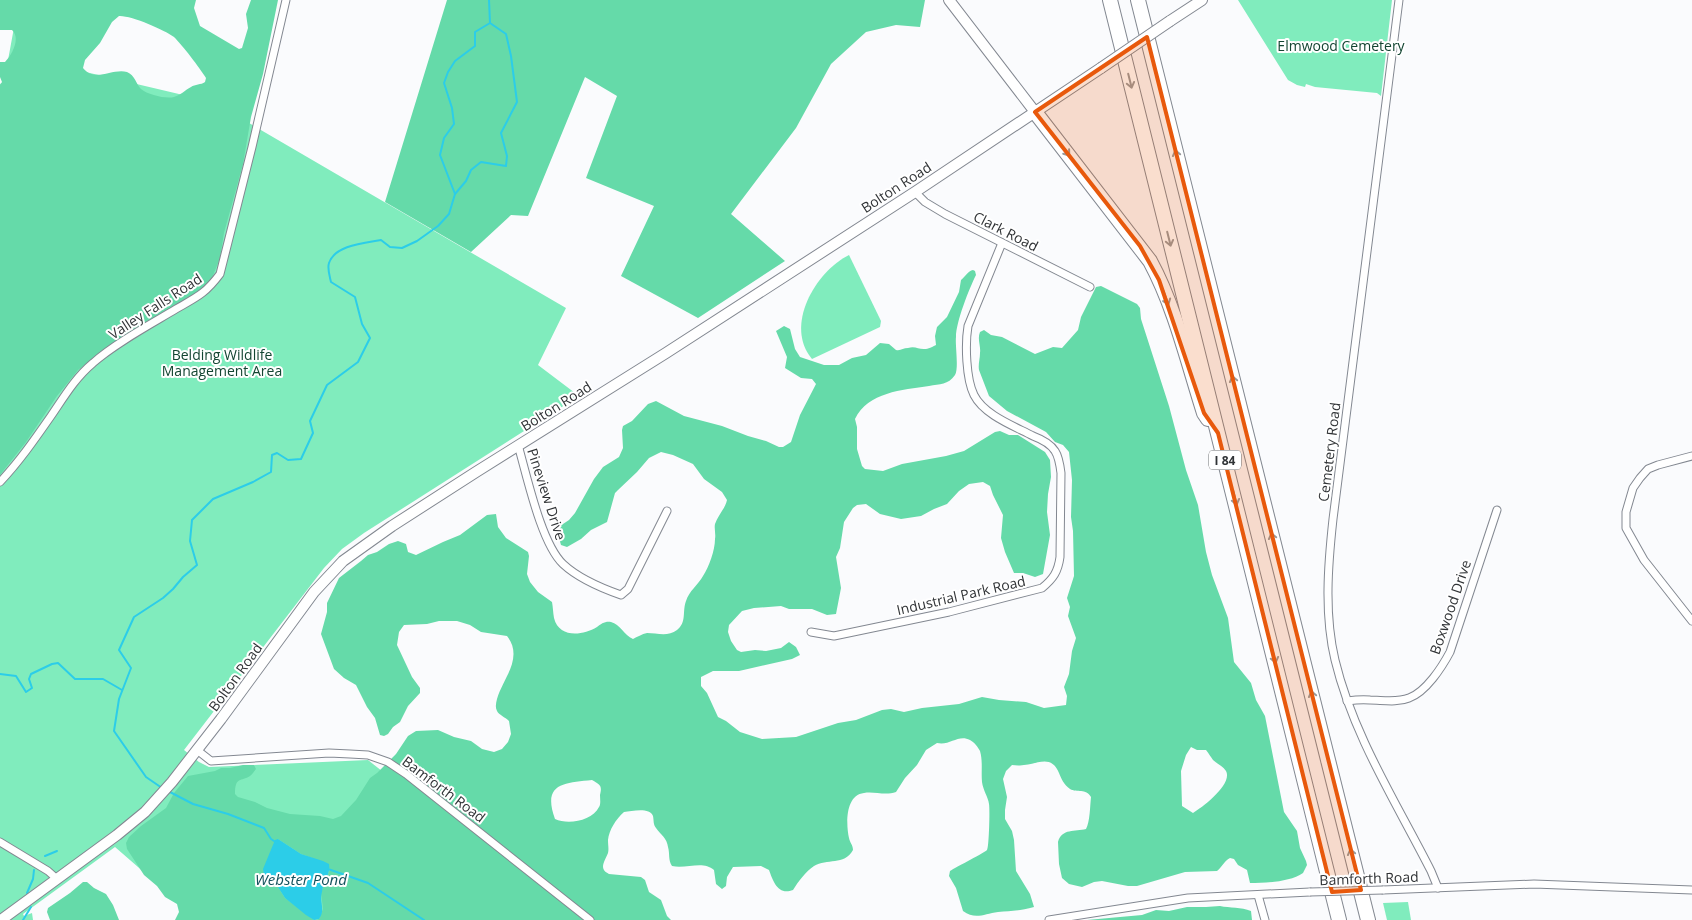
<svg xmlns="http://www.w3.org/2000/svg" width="1692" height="920" font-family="'Open Sans',sans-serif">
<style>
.green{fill:#80ecbd}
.forest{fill:#65daa9;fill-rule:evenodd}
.water{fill:#2ccde8}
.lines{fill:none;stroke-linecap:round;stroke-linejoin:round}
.stream{stroke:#2ccde8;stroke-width:2}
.street-casing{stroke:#838891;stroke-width:9}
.secondary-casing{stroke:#838891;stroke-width:12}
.highway-casing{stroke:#838891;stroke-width:16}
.street{stroke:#fff;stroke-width:7}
.secondary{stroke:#fff;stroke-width:10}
.highway{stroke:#fff;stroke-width:14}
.street-bridge-casing{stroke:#838891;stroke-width:9;stroke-linecap:butt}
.secondary-bridge-casing{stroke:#838891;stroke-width:12;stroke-linecap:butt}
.street-bridge{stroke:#fff;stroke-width:7}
.secondary-bridge{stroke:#fff;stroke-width:10}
.oneway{stroke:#98999a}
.marked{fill:#e8590c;fill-opacity:0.2;stroke:#e8590c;stroke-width:4;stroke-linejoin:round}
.labels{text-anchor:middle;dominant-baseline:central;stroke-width:4;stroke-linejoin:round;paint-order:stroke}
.shield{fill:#fff;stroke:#6e7072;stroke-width:1}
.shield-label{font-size:12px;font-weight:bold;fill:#303336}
.park-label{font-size:14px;fill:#134532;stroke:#fff}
.street-label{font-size:14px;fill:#303336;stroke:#fff}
.water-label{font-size:15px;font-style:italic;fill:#13525d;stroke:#fff}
</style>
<rect width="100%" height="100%" fill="#fafbfd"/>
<g class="green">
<polygon points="1238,0 1392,0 1381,96 1377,93 1315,87 1306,84 1305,87 1297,85 1288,80"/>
<polygon points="15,22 39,61 251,111 249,123 566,308 538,365 579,396 364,533 342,549 324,568 184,750 199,762 209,767 368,760 570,920 184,920 192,914 115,847 23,914 24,916 32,913 33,920 0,920 0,84 4,82"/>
<path d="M849,255L881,321L880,327L812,359C784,326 815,272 849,255Z"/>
<polygon points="1408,902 1411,920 1387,920 1383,903"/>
</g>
<g class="forest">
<path d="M0,0H196L194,8L200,26L239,49L242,48L248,28L246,14L251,0H278L263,74L251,117L243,164L224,233L220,258L210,283L181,303L120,338L78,370L57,396L26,442L0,475V85L2,82L0,77V62H5C12,55 21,38 12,30H0ZM119,16C130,15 165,30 174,37C183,46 199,67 206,78L205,82C201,85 195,84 191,87C185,90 181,95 174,97C166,99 148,95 141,89C136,84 135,75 127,72C112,68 95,83 83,68L85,60L100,43L112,22Z"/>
<polygon points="447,0 925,0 920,27 896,25 866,32 831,64 796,128 731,214 785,261 698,318 621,276 654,206 586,178 617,96 585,77 528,216 511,215 471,252 385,202"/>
<path d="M973,270L975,271L976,275C969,289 956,322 956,337C955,345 959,369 955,375C948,385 940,384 929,386C902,390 868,392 855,419L857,427V449L862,466L865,469L883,471L902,464L946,456L964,451L995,432L1000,431L1009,435H1018L1045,452L1050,460L1051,477L1048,494L1047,512L1050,535L1043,574L1035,577L1023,573H1014L1005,552L1001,538L1003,515L993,495L990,486L983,482L969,484L959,491L947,504L934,509L921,516L901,519L880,514L866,504L857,505L853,508L844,522L840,548L836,557L841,588L836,614L827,615L812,609H789L781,606L754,608L742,611L729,625L728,632L731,641L737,650L741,652L755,650L766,651L781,648L789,642L796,647L800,655L792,659L739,671H713L701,677V686L707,693L718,717L726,721L740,732L762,739L796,737L838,723L856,720L882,710L891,709L904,712L922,708L959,704L982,697L999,700L1026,702L1044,708L1066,705L1067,696L1064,687L1069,674L1072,651L1076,638L1068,616L1070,607L1067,598L1074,576L1073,531L1071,517L1072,480L1069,452L1063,445L1055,442L1046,432L1007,411L989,396L979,370C978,364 980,359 980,353C981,346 977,339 980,332L984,330L991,335L1002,337L1035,354L1053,347L1062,348L1078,330L1081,317L1096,287L1101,286L1137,304L1140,308L1141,319L1169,406L1186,470L1198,505L1206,552L1212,575L1228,618L1234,662L1251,683L1256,700L1265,716L1284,812L1297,831L1300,848L1306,861L1307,865L1303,873C1290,882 1266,883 1250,883L1247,870L1238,865L1234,859L1230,858C1224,861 1222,867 1217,871L1185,872L1137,886H1128L1102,881L1094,882L1082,887L1069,884L1062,878L1059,864L1058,842C1062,828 1075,832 1086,829C1090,822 1090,806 1091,797C1086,788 1077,793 1070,789C1064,785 1061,778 1059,773C1051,754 1038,764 1024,765C1020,766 1016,765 1012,765L1006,771L1003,779L1007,797L1005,810V819L1012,831L1014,840L1016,871L1030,894L1034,907C1020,911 1011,911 998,912C984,914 975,920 963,911L956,888L949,876L950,871C956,867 986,852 987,850C989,848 990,809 989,804C988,797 983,790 982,782C981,772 983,761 980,751C978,747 974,742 970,740C958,734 950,746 937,743L926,750L917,765L905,778L896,792C885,796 874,791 864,793C845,795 846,825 849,838C850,843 853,845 853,850C844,866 827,858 814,866C806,871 798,882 793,890C778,896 773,881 769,870L761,866L733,867L727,877L726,886L722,889L716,884L714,870C703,860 687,869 672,866C668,860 670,854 668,847C667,838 661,835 656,828C653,824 654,821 653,816C650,807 632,811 624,812C616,819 609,830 608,840C608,845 609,849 608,853C605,861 598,869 609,874L641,877L645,880L649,892L661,900L667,916L671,920H317L319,919L323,909L321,893L330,869L312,858L301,854L278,839L268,879L276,884L285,898L314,920H175L179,912L177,904L165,897L157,886L144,875L127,849L126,843L129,837L141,826L166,808L174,793L188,776L215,771L221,768H230L243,765H254L256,769C254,771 253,774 250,776C241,782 235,776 235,794L238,797L255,802L267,808L290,814L320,816L333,819L341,816L356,800L370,778L377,773L396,754L408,736L416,731L438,730L454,737L471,741L482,749L494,752L502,749L508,742L511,734L509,721C505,717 499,715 497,711C495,707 496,703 497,699C503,678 524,658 507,636L481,632L470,625L457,621H439L427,624L404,625L399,632L397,645L412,677L420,688V693L408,706L400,722L393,727L388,734L384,736L380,735L375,718L367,707L356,685L344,678L334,669L321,634L327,612V603L339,578L361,561L368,555L377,552L389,544L398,541L406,544L408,552L416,555L443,542L460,535L487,515L496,514L498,527L506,538L528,552L529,556L527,574L530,582L538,592L552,602C553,607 553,613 554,618C559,638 582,636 597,627C601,624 605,621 611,622C620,624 624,635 633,639C637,637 642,634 647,633C657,633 668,637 677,630C687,622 682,612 686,601C689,591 698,585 703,576C709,567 715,550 715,539C716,534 714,529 715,524C718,515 725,509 727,500L722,492L704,479L693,464L673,455L661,452L649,458L637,472L618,490L615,493L607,522L591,530L581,539L567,547L561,545L559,538L555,532L557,528L569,520L575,513L594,479L603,467L619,457L623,448L622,430L623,426L632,421L648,404L656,401L684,416L722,426L748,436L766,441L779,447H783L791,442L800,415L816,384L812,379L801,378L785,368L787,357L776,331L784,326L790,329L795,349L800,357L824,365H839L852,358L866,355L880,343L889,344L896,350C901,351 903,348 908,348C919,345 920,354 936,345L935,336L937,327L947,317L959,292L961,280C965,277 968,271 973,270ZM1191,747L1197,750H1206C1209,754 1211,757 1213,760C1217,764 1223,766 1226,771C1233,784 1203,807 1193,813L1182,806L1181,771L1186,755ZM592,780C601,785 602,786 600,795C600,799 601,804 599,807C592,821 568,825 555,819C542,783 564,783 592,780Z"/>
<polygon points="83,882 87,882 94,888 106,894 113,905 119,920 50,920 47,912 48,908 70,893"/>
<path d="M1220,906C1230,908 1241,907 1251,911L1252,920H1087L1142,915L1156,910L1169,911L1187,907H1206Z"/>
</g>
<path class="water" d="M278,839L301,854L323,861L329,864C331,873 323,883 322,892C319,902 326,910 319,919L314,920L306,915L285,898L276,884L264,875L263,869L275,840Z"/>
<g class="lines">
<g class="stream">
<polyline points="455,194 466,181 471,170 481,162 506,166 507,156 501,133 517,102 511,56 506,34 490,23"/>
<polyline points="0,674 16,676 26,692 32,688 29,679 31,674 52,664 58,663 75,679 103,679 122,690"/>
<path d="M162,788L146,777L114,731L119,699L131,668L119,650L134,617L163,598L173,589L183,577L197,565L190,541L192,520L213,499L253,482L271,472L272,455L277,453L288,460L301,459L313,433L310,421L327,385L358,362L370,338L362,324L355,297L331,282C330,277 327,269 329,263C335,245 365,243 381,240L390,247L402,248L417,241L438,226L449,214L455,194L440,155L444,138L454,124L452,108L444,83L448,72L455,61L475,46V32L490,23L489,0"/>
<polyline points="168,791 193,804 228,814 264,828 271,839 277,843"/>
<polyline points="45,856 57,851"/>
<polyline points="328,869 368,883 424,920"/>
<polyline points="27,893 33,879 34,870"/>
<polyline points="23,920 31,907"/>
</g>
<g class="street-casing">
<g id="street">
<path d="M1399,0L1333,519C1328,565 1324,614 1335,660C1353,735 1396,802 1431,871L1438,888"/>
<polyline points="915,192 925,202 945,214 1090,287"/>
<path d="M518,445C527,476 541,543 563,564C578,578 601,588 621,595L628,589L667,511"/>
<polyline points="1692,456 1658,465 1648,469 1640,478 1633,488 1626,512 1626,528 1644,560 1692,621"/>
<path d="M0,482C19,462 35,439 51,416C64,397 75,378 93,363C114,344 151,324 176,309C197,297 205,294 220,274L252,147L286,0"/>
<path d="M811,632L834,636L949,612L1042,588C1053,579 1058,572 1060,557L1061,473C1060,465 1059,457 1055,451C1050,443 1041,439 1033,436C1014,426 984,415 974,395C966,379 965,344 968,326L1002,243"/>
<path d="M1347,701C1354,700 1362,699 1370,700C1382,700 1397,703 1409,698C1426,692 1442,667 1450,652L1497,510"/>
<polyline points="197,750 211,761 329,753 350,754 368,755 388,762 406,774 590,920"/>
<polyline points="0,842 48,871 57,879"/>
<polyline points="1383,890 1534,884 1692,890"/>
<polyline points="1258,895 1265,920"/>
<polyline points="1049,920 1188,898 1310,892"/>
</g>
</g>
<g class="secondary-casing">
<g id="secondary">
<polyline points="949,0 1035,112"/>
<polyline points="1170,21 1202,0"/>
<polyline points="1,920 117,835 145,812 172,782 221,719 314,592 343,561 392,526 476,472 666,353 915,192 1101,68"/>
</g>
</g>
<g class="highway-casing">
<g id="highway">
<polyline points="1110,0 1339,920"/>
<polyline points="1138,0 1368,920"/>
<path d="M1035,112L1150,261C1175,307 1188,363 1204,413L1208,419"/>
</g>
</g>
<use href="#street" class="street"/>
<use href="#secondary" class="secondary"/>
<use href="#highway" class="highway"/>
<g class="street-bridge-casing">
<polyline id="street-bridge" points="1310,892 1383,890"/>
</g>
<g class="secondary-bridge-casing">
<polyline id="secondary-bridge" points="1101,68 1170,21"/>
</g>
<use href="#street-bridge" class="street-bridge"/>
<use href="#secondary-bridge" class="secondary-bridge"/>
</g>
<defs><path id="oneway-shaft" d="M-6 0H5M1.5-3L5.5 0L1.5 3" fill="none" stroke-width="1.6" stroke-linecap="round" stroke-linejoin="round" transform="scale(1.25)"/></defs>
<g class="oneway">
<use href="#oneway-shaft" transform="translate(1130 81) rotate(76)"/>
<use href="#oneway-shaft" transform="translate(1065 150) rotate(52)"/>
<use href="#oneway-shaft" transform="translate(1177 157) rotate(-104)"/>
<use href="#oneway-shaft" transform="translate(1169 239) rotate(76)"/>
<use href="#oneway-shaft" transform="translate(1166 298) rotate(70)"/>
<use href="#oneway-shaft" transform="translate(1234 383) rotate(-104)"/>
<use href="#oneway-shaft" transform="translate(1235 498) rotate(76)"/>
<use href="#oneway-shaft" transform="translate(1273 540) rotate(-104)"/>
<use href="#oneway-shaft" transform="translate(1274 656) rotate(76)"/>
<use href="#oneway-shaft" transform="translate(1313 698) rotate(-104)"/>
<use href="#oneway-shaft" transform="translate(1352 856) rotate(-104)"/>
</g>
<path class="marked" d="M1147,37L1361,890L1332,892L1218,433L1204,413L1159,280L1140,246L1035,112Z"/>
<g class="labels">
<rect class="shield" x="1209" y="450.5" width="32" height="19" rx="4"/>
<g class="shield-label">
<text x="1225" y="460">I 84</text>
</g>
<g class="park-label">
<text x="1341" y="45">Elmwood Cemetery</text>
<text x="222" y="354">Belding Wildlife<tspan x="222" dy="16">Management Area</tspan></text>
</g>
<g class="street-label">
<text transform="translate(896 187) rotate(-33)">Bolton Road</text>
<text transform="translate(1006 231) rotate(27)">Clark Road</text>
<text transform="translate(155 306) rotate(-33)">Valley Falls Road</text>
<text transform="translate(556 406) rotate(-32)">Bolton Road</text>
<text transform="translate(1329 452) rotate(-83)">Cemetery Road</text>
<text transform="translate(547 494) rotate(72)">Pineview Drive</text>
<text transform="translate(961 595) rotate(-13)">Industrial Park Road</text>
<text transform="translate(1450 607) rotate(-71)">Boxwood Drive</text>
<text transform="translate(235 677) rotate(-54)">Bolton Road</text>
<text transform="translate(444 789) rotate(37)">Bamforth Road</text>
<text transform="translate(1369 878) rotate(-2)">Bamforth Road</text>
</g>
<g class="water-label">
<text x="301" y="879">Webster Pond</text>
</g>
</g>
</svg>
